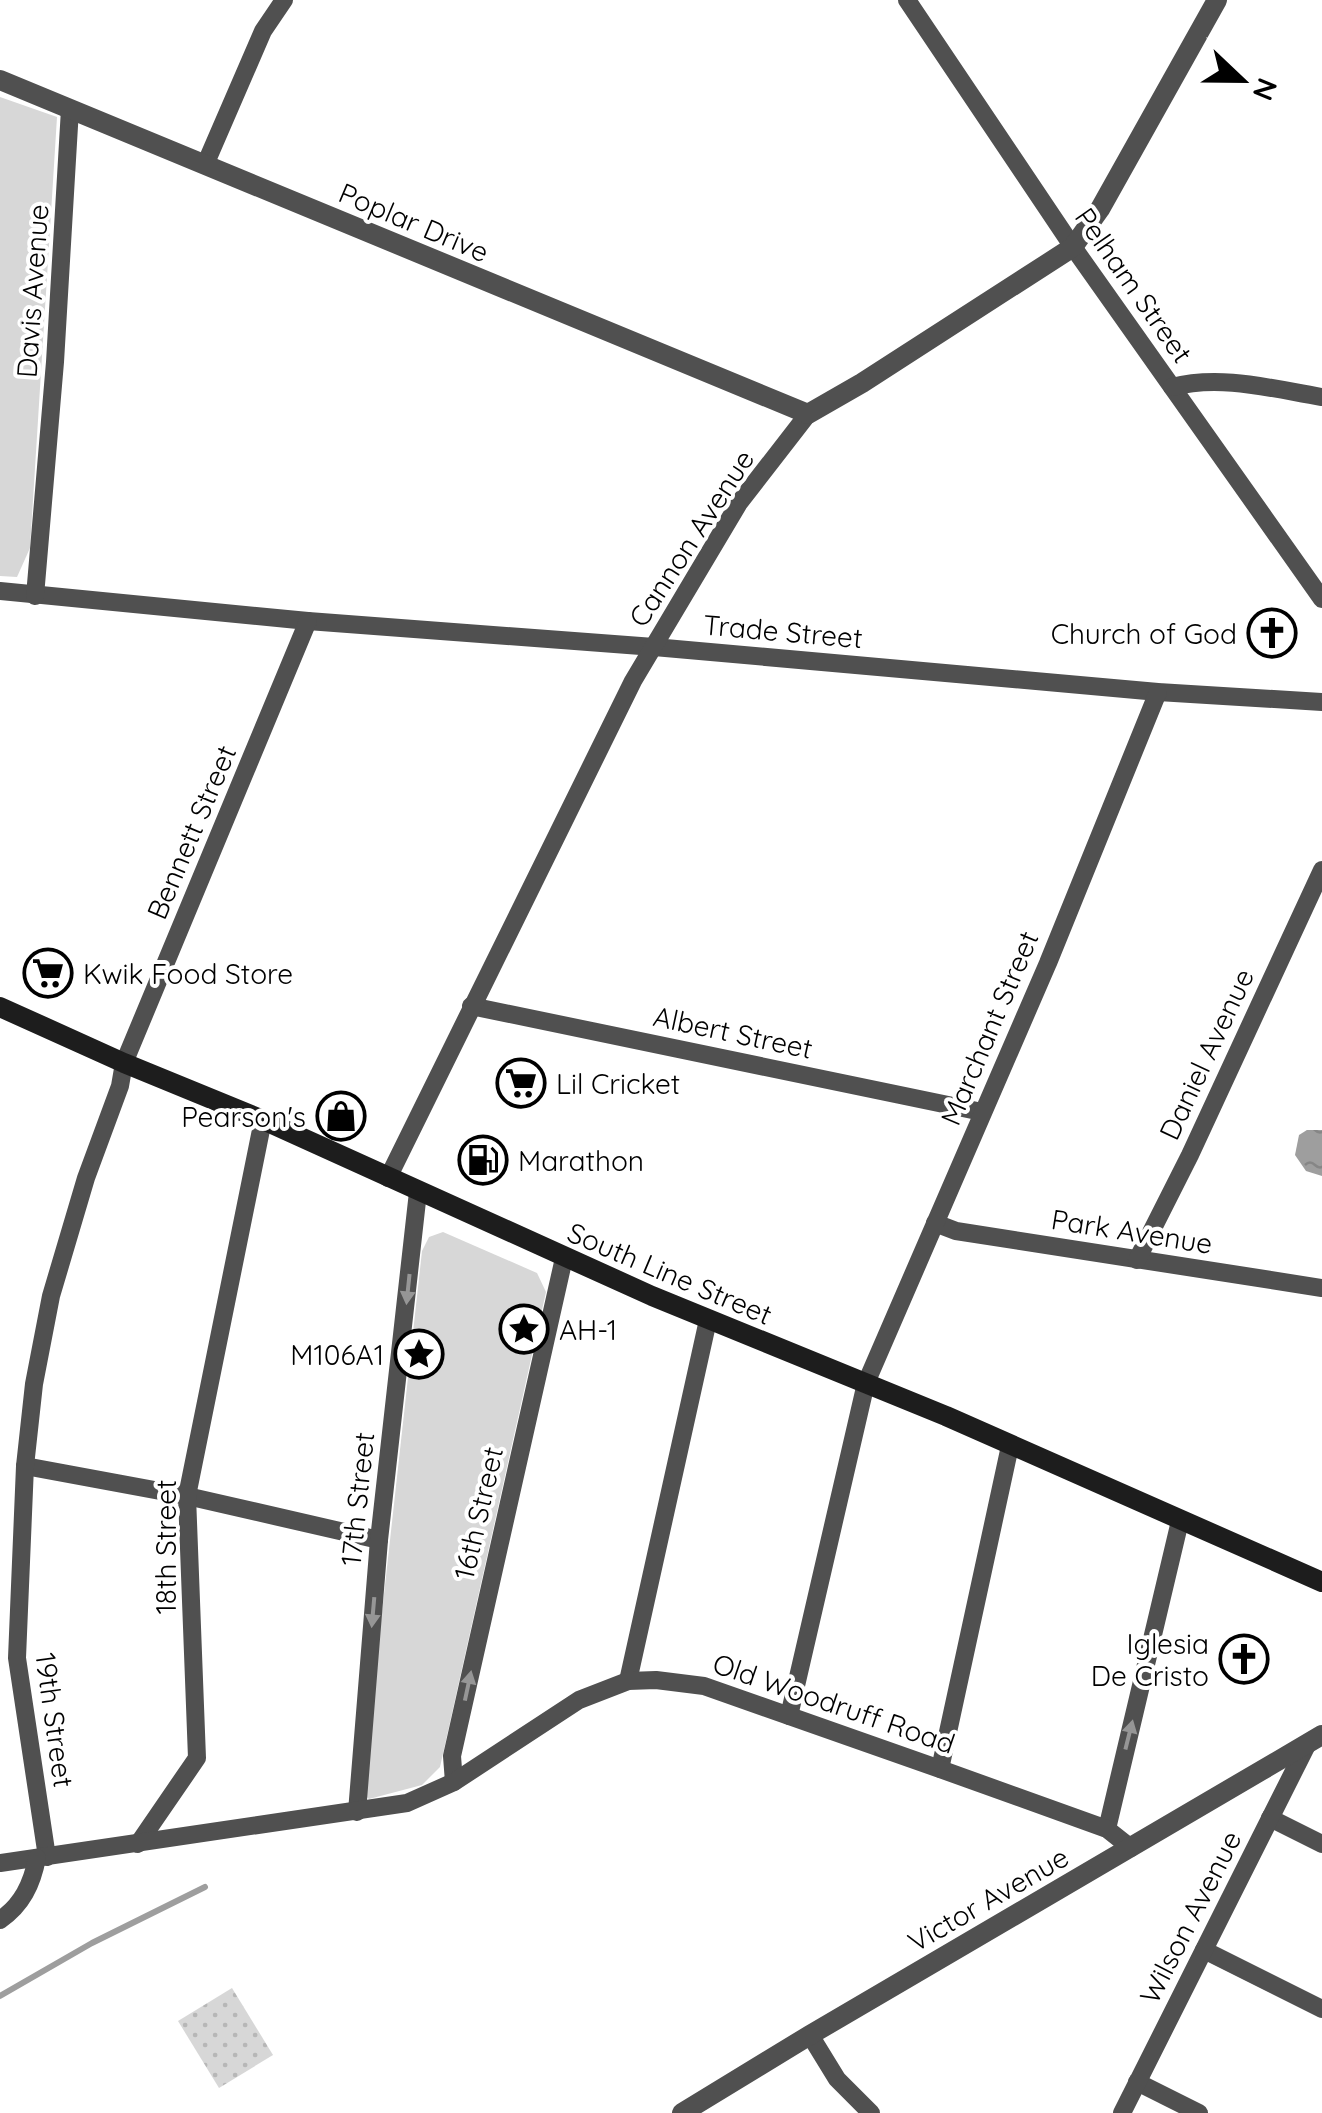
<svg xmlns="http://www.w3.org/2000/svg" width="1322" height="2113" font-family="Quicksand,sans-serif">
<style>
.grass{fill:url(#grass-dots)}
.park{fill:#d7d7d7}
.water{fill:url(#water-ripples)}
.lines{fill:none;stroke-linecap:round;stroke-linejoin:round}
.stream{stroke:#9e9e9e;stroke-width:6}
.minor{stroke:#505050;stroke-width:18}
.tertiary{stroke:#505050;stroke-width:20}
.secondary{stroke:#1d1d1d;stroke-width:20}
.oneway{fill:#969696}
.labels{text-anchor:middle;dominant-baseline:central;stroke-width:8;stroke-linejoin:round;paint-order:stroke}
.street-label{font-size:28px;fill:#000;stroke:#fff}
.poi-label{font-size:28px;fill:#000;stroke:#fff;text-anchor:end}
</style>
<defs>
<pattern id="grass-dots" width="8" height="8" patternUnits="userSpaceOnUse" patternTransform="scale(2.5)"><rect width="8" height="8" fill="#d7d7d7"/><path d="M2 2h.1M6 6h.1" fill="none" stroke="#b7b7b7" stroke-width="1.8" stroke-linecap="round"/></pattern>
<pattern id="water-ripples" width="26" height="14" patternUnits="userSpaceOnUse" patternTransform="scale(2.5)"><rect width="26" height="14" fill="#9e9e9e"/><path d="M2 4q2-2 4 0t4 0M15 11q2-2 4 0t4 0" fill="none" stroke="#868686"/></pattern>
</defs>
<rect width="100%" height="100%" fill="#fff"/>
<polygon class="grass" points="232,1988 273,2055 219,2088 178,2021"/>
<g class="park">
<polygon points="0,97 57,117 30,548 17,577 0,576"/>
<polygon points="443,1232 537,1273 546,1292 440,1767 422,1785 369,1799 362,1793 422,1251 429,1237"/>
</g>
<polygon class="water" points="1307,1130 1322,1130 1322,1176 1306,1171 1295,1155 1299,1135"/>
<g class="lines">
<polyline class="stream" points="0,1996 92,1943 205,1887"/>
<g class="minor">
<polyline points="907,0 1073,247 1322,599"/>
<polyline points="205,165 263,31 284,0"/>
<path d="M1172,387C1221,374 1273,389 1322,397"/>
<polyline points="0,591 308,621 654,647 1158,692 1322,702"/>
<polyline points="35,596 55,362 70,109"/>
<polyline points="471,1006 982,1112"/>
<polyline points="388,1178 633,681 739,503 808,414"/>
<polyline points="935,1223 956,1231 1322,1288"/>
<polyline points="1137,1260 1190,1155 1322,870"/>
<polyline points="25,1466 187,1496 379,1540"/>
<polyline points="628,1681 708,1320"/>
<polyline points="789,1716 866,1383 1048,963 1158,692"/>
<polyline points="940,1769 1010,1446"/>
<polyline points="454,1782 452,1756 564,1258"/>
<polyline points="357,1812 379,1540 418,1192"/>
<polyline points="1270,1818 1322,1844"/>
<polyline points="1107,1829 1180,1521"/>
<polyline points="138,1844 197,1758 187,1496 263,1120"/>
<polyline points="47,1857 17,1658 25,1466 34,1384 51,1296 86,1178 120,1086 124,1063 308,621"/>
<polyline points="0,1863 407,1803 454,1782 579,1700 628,1681 656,1680 704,1686 940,1769 1107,1829 1131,1848"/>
<path d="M0,1920C22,1905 32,1884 37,1858"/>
<polyline points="1204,1950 1322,2009"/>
<polyline points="810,2035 837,2079 871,2113"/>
<polyline points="1137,2082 1199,2113"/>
<polyline points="1122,2113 1307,1745"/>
</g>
<g class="tertiary">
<polyline points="0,80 808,414 862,383 1073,247 1100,209 1217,0"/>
<polyline points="682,2113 810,2035 1322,1735"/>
</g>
<polyline class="secondary" points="0,1007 124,1063 263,1120 652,1296 946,1416 1322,1582"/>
</g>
<defs><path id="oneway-solid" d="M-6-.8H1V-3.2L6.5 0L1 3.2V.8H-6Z" transform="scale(2.5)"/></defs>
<g class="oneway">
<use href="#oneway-solid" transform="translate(408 1289) rotate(96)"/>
<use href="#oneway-solid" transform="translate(373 1612) rotate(95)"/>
<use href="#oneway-solid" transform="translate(468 1686) rotate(-78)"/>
<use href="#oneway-solid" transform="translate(1129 1735) rotate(-76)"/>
</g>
<defs>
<g id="church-ring" transform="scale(2.5)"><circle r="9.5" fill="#fff" stroke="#000" stroke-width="1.5"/><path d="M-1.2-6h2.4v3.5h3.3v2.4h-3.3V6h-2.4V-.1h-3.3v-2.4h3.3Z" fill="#000"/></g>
<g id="supermarket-ring" transform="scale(2.5)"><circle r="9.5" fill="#fff" stroke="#000" stroke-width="1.5"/><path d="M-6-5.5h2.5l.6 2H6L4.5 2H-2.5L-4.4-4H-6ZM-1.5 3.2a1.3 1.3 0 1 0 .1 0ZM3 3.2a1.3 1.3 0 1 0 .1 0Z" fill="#000"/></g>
<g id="shop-ring" transform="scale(2.5)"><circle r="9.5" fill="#fff" stroke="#000" stroke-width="1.5"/><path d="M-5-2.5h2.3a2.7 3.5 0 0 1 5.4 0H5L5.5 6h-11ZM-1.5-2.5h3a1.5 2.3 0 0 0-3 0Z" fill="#000"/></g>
<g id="fuel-ring" transform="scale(2.5)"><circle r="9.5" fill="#fff" stroke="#000" stroke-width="1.5"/><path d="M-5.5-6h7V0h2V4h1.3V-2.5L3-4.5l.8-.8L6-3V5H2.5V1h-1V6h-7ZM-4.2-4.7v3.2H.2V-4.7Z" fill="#000"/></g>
<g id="sight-ring" transform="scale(2.5)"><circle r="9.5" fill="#fff" stroke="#000" stroke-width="1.5"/><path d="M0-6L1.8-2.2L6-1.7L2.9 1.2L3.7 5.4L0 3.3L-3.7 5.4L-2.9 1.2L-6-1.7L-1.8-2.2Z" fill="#000"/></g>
</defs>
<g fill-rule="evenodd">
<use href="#church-ring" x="1272" y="633"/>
<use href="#supermarket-ring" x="48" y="973"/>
<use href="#supermarket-ring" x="521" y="1083"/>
<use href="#shop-ring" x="341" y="1116"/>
<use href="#fuel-ring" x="483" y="1160"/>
<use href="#sight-ring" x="524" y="1329"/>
<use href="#sight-ring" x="419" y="1354"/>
<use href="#church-ring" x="1244" y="1659"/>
</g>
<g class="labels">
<g class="street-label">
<text transform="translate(414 222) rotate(23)">Poplar Drive</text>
<text transform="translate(1134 285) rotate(55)">Pelham Street</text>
<text transform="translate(32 291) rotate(-86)">Davis Avenue</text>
<text transform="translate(691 538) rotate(-57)">Cannon Avenue</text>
<text transform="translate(783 631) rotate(5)">Trade Street</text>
<text transform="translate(191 832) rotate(-67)">Bennett Street</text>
<text transform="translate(989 1028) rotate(-67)">Marchant Street</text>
<text transform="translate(733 1032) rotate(12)">Albert Street</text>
<text transform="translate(1206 1054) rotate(-65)">Daniel Avenue</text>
<text transform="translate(1132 1231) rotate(9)">Park Avenue</text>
<text transform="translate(670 1273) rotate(23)">South Line Street</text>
<text transform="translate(357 1499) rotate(-84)">17th Street</text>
<text transform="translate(478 1513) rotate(-77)">16th Street</text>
<text transform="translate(165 1547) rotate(-90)">18th Street</text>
<text transform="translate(834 1703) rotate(19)">Old Woodruff Road</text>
<text transform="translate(55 1720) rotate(82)">19th Street</text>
<text transform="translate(988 1899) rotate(-30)">Victor Avenue</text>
<text transform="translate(1190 1917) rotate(-63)">Wilson Avenue</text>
</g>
<g class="poi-label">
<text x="1237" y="633">Church of God</text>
<text x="83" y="973" text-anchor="start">Kwik Food Store</text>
<text x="556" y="1083" text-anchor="start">Lil Cricket</text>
<text x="306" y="1116">Pearson's</text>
<text x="518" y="1160" text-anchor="start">Marathon</text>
<text x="559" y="1329" text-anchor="start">AH-1</text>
<text x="384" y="1354">M106A1</text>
<text x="1209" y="1643">Iglesia<tspan x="1209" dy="32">De Cristo</tspan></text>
</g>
</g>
<g transform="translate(1242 80) rotate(112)" stroke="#ffffff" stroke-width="8" paint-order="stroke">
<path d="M0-8L18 38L0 25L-18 38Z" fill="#000000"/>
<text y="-15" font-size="28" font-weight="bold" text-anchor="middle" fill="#000000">N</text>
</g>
</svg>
